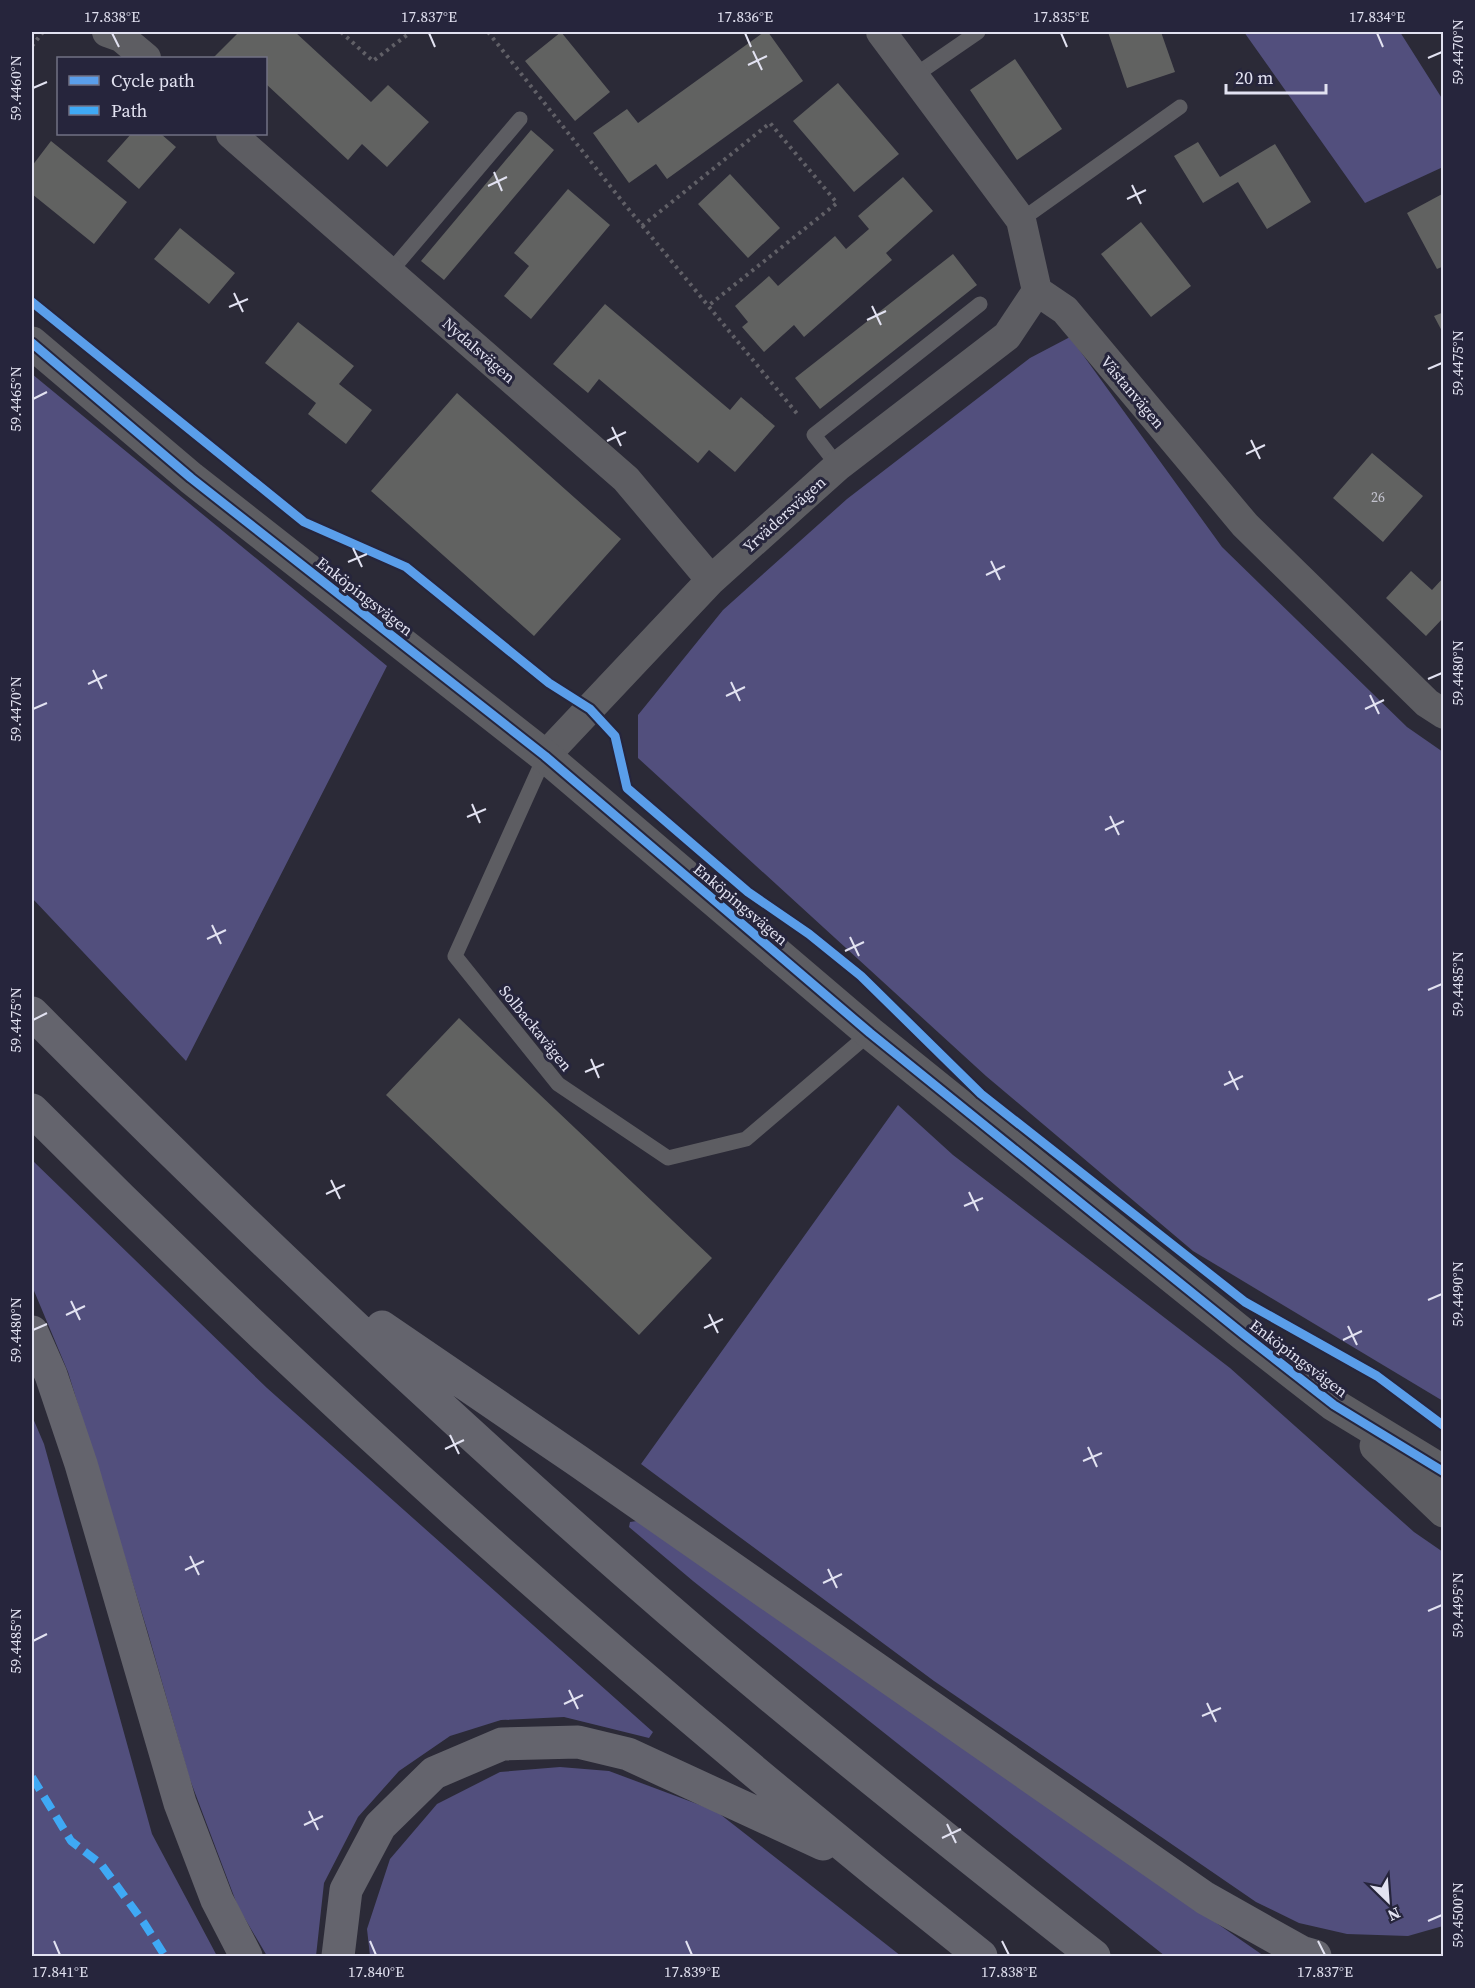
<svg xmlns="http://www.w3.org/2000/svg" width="1475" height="1988" font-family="'Source Serif 4',serif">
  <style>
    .forest { fill: #524f7d }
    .building { fill: #616261 }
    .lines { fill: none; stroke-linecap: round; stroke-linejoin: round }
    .path { stroke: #616067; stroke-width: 4; stroke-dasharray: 3 4.5; stroke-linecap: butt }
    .service { stroke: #5d5d62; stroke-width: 15 }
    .minor { stroke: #5d5d62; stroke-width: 30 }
    .tertiary { stroke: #5d5d62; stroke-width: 33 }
    .motorway { stroke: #64646d; stroke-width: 33 }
    .quiet { stroke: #3fa9f5; stroke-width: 8; stroke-dasharray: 15 8; stroke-linecap: butt }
    .cycleway-casing { stroke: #26253c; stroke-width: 13 }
    .cycleway { stroke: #5a9eea; stroke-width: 9 }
    .ticks { fill: none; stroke: #e2e2f1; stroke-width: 2 }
    .labels { text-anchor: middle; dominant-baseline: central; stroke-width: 6; stroke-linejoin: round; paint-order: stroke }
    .number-label { font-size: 14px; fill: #c2c2cd }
    .street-label { font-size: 16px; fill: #e2e2f1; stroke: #26253c }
    .neatline { fill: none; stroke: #e2e2f1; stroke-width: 2 }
    .ticks-label { font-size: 15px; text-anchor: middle; fill: #e2e2f1 }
  </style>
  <rect width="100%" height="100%" fill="#2b2a37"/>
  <path class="forest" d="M1244 32H1400L1443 100V167L1365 203Z
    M1070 337 1222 547 1407 727 1443 752V1401L1193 1251 986 1076 638 758V715L723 610 847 499 1030 358Z
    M32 374 387 666 186 1061 32 898Z
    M898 1105 953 1155 1230 1368 1414 1532 1443 1552V1926L1408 1936 1347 1934 1299 1923 1256 1902 934 1681 641 1464Z
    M32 1160 267 1388 653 1732 649 1738 564 1717 501 1720 450 1736 399 1771 358 1817 324 1883 316 1956H267L238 1907 189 1777 148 1633 68 1372 32 1286Z
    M32 1416 44 1444 152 1834 217 1956H32Z
    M637 1521 1264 1956H1165L693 1581 629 1527 630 1522Z
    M560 1767 609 1771 716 1811 901 1956H370L367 1929 390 1859 437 1804 500 1772Z"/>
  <path class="building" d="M239 32H295L371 102 388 85 429 122 387 167 362 144 348 160 266 84V58H213Z
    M561 32 610 92 575 121 525 61Z
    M764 32H768L803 81 667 179 656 164 629 183 593 133 627 109 638 123Z
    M1108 32H1161L1175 72 1127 88Z
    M1015 59 1062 129 1017 160 970 90Z
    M838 83 899 154 854 192 793 121Z
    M531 130 554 150 444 280 421 261Z
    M131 134H161L176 147 139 189 107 161Z
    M51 141 127 202 94 244 32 194V166Z
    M1198 142 1220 177 1275 144 1311 202 1267 229 1238 182 1203 203 1174 156Z
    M730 174 780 228 748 258 698 204Z
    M903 177 933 211 886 253 892 260 804 337 794 325 764 352 742 327 748 322 735 306 769 276 778 286 835 236 846 249 869 229 858 216Z
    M568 189 610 225 531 319 504 296 529 266 514 253Z
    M1444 193V266L1437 269 1407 213Z
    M1141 222 1191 286 1151 317 1101 254Z
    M180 228 235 273 209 304 154 259Z
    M953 254 977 285 820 409 795 378Z
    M605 304 730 410 741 397 775 426 735 472 709 450 698 463 599 379 588 393 553 364Z
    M1444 312V335L1434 316Z
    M298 322 354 366 339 384 372 410 346 444 308 414 316 403 265 363Z
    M457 393 621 539 534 636 371 491Z
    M1372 453 1423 496 1383 542 1333 498Z
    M1411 571 1432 590 1444 577V617L1426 636 1386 598Z
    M459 1018 712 1258 639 1335 386 1095Z"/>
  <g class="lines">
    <path class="path" d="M341 32 373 61 411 32
      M488 32 626 206 799 416
      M32 46 43 32
      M642 226 770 123 837 203 708 306"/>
    <path class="service" d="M914 76 978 32
      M1021 220 1180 107
      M390 272 520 119
      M838 466 814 435 980 304
      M545 756 455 956 558 1084 668 1158 746 1139 870 1033"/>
    <path class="minor" d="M107 32 121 37 146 58
      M881 32 1021 220 1037 291 1065 310 1245 525 1427 703 1444 714
      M231 134 626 479 711 580
      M545 756 711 580 838 466 1007 336 1037 291"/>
    <path class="tertiary" d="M32 343 191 478 545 756 870 1033 1243 1334 1334 1405 1444 1472
      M1376 1446 1444 1511"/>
    <path class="motorway" d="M32 1013C248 1230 472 1442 706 1642 833 1750 963 1853 1094 1956
      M32 1110C331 1410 649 1693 981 1956
      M382 1327 578 1461 1205 1898 1301 1952 1315 1956
      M32 1332 51 1375 81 1464 180 1803 217 1900 246 1956
      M338 1956 346 1890 380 1826 434 1773 502 1744 578 1742 628 1754 823 1844"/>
    <path class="quiet" d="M32 1777 71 1841 101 1864 144 1923 165 1956"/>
    <g class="cycleway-casing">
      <path id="cycleway" d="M32 302 304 522 406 567 549 683 590 709 615 736 627 788 748 892 809 934 861 976 981 1094 1245 1302 1377 1376 1444 1426
        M32 343 191 478 545 756 870 1033 1243 1334 1334 1405 1444 1472"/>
    </g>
    <use href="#cycleway" class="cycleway"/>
  </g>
  <path class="ticks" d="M112 33 119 47M429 33 435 47M745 33 751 47M1061 33 1067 47M1377 33 1383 47M753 51 762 70M1428 58 1442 52M748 65 767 56M33 88 47 82M494 172 502 191M1132 185 1141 204M488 186 507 177M1127 199 1146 190M234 293 243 312M872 306 881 325M229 307 248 299M867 320 886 311M1428 369 1442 363M33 399 47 392M612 427 621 446M1251 440 1260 459M607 441 626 432M1246 454 1265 445M353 548 362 567M991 561 1000 580M348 562 367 554M986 575 1005 566M93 670 102 689M1428 679 1442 673M731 682 740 701M88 684 107 675M1370 695 1379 714M726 696 745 687M33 709 47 703M1365 709 1384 700M472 804 480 823M1110 816 1119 835M467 817 486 809M1105 830 1124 821M212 925 221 944M850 937 859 956M207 939 226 930M845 951 864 942M1428 990 1442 984M33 1020 47 1013M591 1059 599 1078M1229 1071 1238 1090M585 1072 604 1064M1224 1085 1243 1076M331 1180 340 1199M969 1192 978 1211M326 1194 345 1185M964 1206 983 1198M1428 1300 1442 1294M71 1301 80 1320M709 1314 718 1333M66 1315 85 1306M1348 1326 1357 1345M704 1328 723 1319M33 1330 47 1324M1343 1340 1362 1331M450 1435 459 1454M1088 1447 1097 1467M445 1449 464 1440M1083 1461 1102 1453M190 1556 199 1575M828 1569 837 1588M185 1570 204 1561M823 1583 842 1574M1428 1611 1442 1605M33 1641 47 1634M569 1690 578 1709M1207 1703 1216 1722M564 1704 583 1695M1202 1716 1221 1708M309 1811 318 1830M947 1824 956 1843M304 1825 323 1816M942 1838 961 1829M1428 1921 1442 1915M54 1941 60 1955M370 1941 376 1955M686 1941 692 1955M1002 1941 1009 1955M1318 1941 1325 1955"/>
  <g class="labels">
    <g class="number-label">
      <text x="1378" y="497">26</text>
    </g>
    <g class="street-label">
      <text transform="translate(479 350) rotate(41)">Nydalsvägen</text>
      <text transform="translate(1133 392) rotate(50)">Västanvägen</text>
      <text transform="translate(784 514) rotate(-42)">Yrvädersvägen</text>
      <text transform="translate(365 596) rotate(38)">Enköpingsvägen</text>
      <text transform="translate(741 904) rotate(40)">Enköpingsvägen</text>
      <text transform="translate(536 1028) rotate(51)">Solbackavägen</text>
      <text transform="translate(1299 1358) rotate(37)">Enköpingsvägen</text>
    </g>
  </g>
  <rect width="1475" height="1988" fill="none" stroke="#26253c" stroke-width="66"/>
  <rect x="57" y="57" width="210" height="78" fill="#26253c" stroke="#717184" stroke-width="1.5"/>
  <rect x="69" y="76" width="30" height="9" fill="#5a9eea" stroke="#717184" stroke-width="1.5"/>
  <text x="111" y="87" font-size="18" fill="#e2e2f1">Cycle path</text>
  <rect x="69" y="106" width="30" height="9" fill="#3fa9f5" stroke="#717184" stroke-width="1.5"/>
  <text x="111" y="117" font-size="18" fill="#e2e2f1">Path</text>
  <g transform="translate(1388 1901) rotate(155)" stroke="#26253c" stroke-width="4.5" paint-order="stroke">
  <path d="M0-4.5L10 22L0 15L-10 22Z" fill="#e2e2f1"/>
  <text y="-9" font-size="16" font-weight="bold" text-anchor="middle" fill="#e2e2f1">N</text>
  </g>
  <path d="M1226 84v9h100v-9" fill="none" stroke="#e2e2f1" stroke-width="3"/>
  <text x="1235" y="84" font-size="18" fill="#e2e2f1" stroke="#26253c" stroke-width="4.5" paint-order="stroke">20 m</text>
  <rect x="33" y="33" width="1409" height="1922" class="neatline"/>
  <g class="ticks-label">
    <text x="112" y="22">17.838°E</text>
    <text x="429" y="22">17.837°E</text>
    <text x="745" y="22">17.836°E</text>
    <text x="1061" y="22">17.835°E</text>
    <text x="1377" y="22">17.834°E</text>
    <text transform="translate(1458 52) rotate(-90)" y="5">59.4470°N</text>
    <text transform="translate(16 88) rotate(-90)" y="5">59.4460°N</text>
    <text transform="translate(1458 363) rotate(-90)" y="5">59.4475°N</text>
    <text transform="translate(16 399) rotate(-90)" y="5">59.4465°N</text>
    <text transform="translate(1458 673) rotate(-90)" y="5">59.4480°N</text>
    <text transform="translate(16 709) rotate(-90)" y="5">59.4470°N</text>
    <text transform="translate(1458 984) rotate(-90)" y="5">59.4485°N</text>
    <text transform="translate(16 1020) rotate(-90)" y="5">59.4475°N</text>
    <text transform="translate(1458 1294) rotate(-90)" y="5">59.4490°N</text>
    <text transform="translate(16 1330) rotate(-90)" y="5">59.4480°N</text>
    <text transform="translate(1458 1605) rotate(-90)" y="5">59.4495°N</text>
    <text transform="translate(16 1641) rotate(-90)" y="5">59.4485°N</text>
    <text transform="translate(1458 1915) rotate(-90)" y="5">59.4500°N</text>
    <text x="60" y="1977">17.841°E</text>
    <text x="376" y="1977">17.840°E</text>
    <text x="692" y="1977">17.839°E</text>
    <text x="1009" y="1977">17.838°E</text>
    <text x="1325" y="1977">17.837°E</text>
  </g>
</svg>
